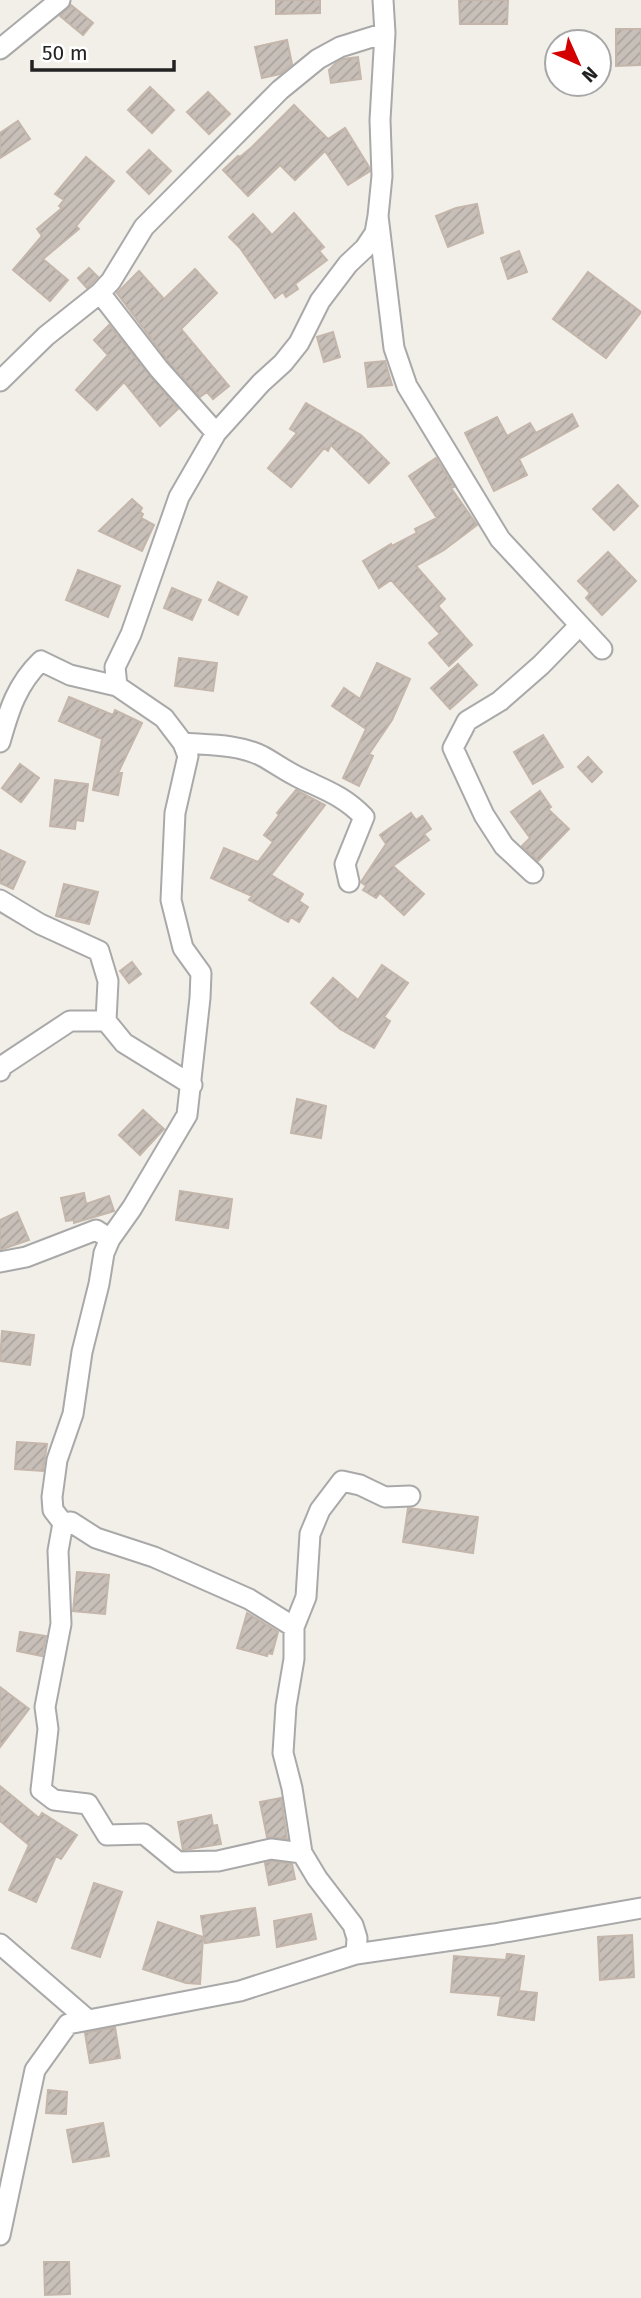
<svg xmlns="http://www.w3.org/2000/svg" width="641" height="2298" font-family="'Fira Sans',sans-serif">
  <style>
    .building { fill: url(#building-hatch); stroke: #c4b6ab; stroke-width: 2 }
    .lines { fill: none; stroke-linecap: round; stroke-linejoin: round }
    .street-casing { stroke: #a9a9a9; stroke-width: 23 }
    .street { stroke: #fff; stroke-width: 19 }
  </style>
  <defs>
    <pattern id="building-hatch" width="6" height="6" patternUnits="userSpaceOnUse" patternTransform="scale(1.75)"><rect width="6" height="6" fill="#c7bfb8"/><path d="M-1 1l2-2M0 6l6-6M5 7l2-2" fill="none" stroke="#aba49e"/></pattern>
  </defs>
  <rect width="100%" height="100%" fill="#f2efe9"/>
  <path class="building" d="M276 0H320V13L276 14Z
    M459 0H508L507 24H460Z
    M71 5 93 23 83 35 60 16Z
    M616 29H641V65L616 66Z
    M287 40 292 64 280 74 262 78 255 47Z
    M358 57 361 79 331 83 329 70 336 63 343 59Z
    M150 87 174 110 152 133 128 110Z
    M208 92 230 114 209 134 187 112Z
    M294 105 328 139 345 128 369 167 370 171 348 185 325 151 295 180 280 165 248 196 223 170 238 156 240 157 252 147Z
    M18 121 30 139 0 158V133Z
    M149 150 171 171 149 194 127 172Z
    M86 157 114 181 76 226 79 229 43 259 68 280 50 301 13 270 42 236 37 229 62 208 59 206 64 200 55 194Z
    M477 204 483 233 448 247 436 216 456 208Z
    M294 213 324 247 319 251 327 260 295 284 298 289 286 297 283 292 275 298 240 248 229 237 253 214 272 235Z
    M519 251 527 272 508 279 501 258Z
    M89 268 98 277 87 288 78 278Z
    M195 269 217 293 181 329 229 386 213 399 207 392 200 397 168 361 117 293 139 271 164 299Z
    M588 272 641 312 606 358 553 319Z
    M109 325 178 409 160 426 124 382 97 410 76 390 108 355 94 340Z
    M333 332 340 357 324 362 317 337Z
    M385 361 392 385 368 387 365 363Z
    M306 403 361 435 389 463 369 483 331 445 328 451 324 448 291 487 268 468 297 433 290 429Z
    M572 414 578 426 519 459 527 475 494 491 465 433 497 417 507 436 530 423 536 433Z
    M436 458 454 487 451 488 477 525 444 550 416 566 445 599 438 606 472 645 449 666 429 643 440 634 391 580 379 588 363 561 391 544 392 546 417 533 415 529 437 518 409 476Z
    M618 485 638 506 614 530 593 509Z
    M132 499 142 508 140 512 143 514 141 518 154 525 142 551 99 531Z
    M608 552 636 581 602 615 586 598 590 593 578 581Z
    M78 570 120 586 108 617 66 600Z
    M218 582 247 597 238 615 209 600Z
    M172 588 201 600 192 620 164 608Z
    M179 658 217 663 213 691 175 686Z
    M377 663 410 679 392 720 369 754 373 756 359 786 343 778 366 729 332 706 344 688 360 699Z
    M458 664 477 685 450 709 431 688Z
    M69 697 113 715 115 710 142 723 118 773H122L118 795 93 790 102 739 59 721Z
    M543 735 563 767 533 784 514 752Z
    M588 757 602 772 592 782 578 767Z
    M20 764 39 778 21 802 2 788Z
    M55 780 88 784 83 821 76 820 75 829 50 826Z
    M296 790 325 805 271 875 303 894 299 901 308 907 299 922 291 917 288 922 249 900 252 896 211 878 224 848 258 862 273 842 264 835 279 815 277 813Z
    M540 791 551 807 548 809 569 829 538 861 522 846 530 838 511 812Z
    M411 813 416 820 422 816 431 829 424 834 429 840 393 866 424 894 404 915 380 893 376 898 363 890 366 886 361 882 386 844 380 835Z
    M0 850 25 862 13 889 0 883Z
    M64 884 98 892 89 924 56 916Z
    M132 962 141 974 129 983 120 971Z
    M382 965 408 983 384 1017 390 1021 374 1048 340 1029 311 1003 333 978 358 1000Z
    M297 1099 326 1106 321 1138 291 1133Z
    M143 1110 164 1129 140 1155 119 1135Z
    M180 1191 232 1199 228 1228 176 1220Z
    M84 1193 86 1204 109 1196 114 1211 74 1223V1220L66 1221 61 1198Z
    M17 1212 29 1240 0 1250V1220Z
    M2 1331 34 1335 30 1365 0 1361Z
    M17 1442 47 1444 43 1471 15 1469Z
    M408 1508 478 1517 473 1553 403 1542Z
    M77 1572 109 1575 105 1614 73 1611Z
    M247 1613 278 1632 272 1654 268 1653 267 1656 237 1648Z
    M20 1632 46 1636 42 1656 17 1651Z
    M0 1687 29 1709 0 1747Z
    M0 1786 39 1818 42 1813 77 1835 61 1859 56 1856 36 1902 9 1890 29 1845 0 1821Z
    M281 1798 287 1839 267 1837 260 1802Z
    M211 1815 213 1826 217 1825 221 1844 183 1850 178 1822Z
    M272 1861 292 1864 295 1879 269 1885 265 1863Z
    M94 1883 122 1892 100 1957 72 1948Z
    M255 1908 259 1935 205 1943 201 1916Z
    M311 1914 316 1939 277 1947 274 1921Z
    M158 1922 203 1937 200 1984 186 1983 143 1969Z
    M632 1935 634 1977 600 1980 598 1937Z
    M507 1954 524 1956 519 1991 537 1993 534 2020 498 2015 501 1996 451 1992 454 1956 506 1960Z
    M115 2027 120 2058 90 2063 85 2033Z
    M48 2090 67 2092 66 2114 46 2113Z
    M103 2123 109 2156 73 2162 67 2130Z
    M44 2262H69L70 2294 45 2295Z"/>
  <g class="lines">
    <g class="street-casing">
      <path id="street" d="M383 0 385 33 380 120 382 176 378 216 394 348 407 386 500 539 602 649
        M0 49 60 0
        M100 293 159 369 216 433
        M0 381 46 336 100 293 111 281 144 227 280 90 318 59 340 47 385 33
        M0 742C9 710 17 684 41 661L70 675 117 686
        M183 743C209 745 238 744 262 756 275 763 287 772 300 778 325 790 344 796 364 817L345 864 349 882
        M533 873 504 846 484 815 453 748 467 721 500 701 541 665 579 626
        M0 900 40 924 99 951 108 981 106 1021 124 1043 192 1085
        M0 1071 2 1066 70 1021H106
        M0 1262 26 1257 96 1230 110 1239
        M63 1523 53 1510 52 1497 57 1460 73 1414 82 1352 99 1284 104 1253 110 1239 132 1208 187 1115 200 998 201 973 183 948 171 900 175 813 188 756 183 743 164 718 117 686 115 667 131 634 179 497 216 433 261 383 283 363 299 343 320 301 348 264 365 248 375 233 378 216
        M294 1627V1659L286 1706 283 1753 292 1788 302 1853
        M0 1944 88 2020
        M356 1954 357 1938 353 1925 317 1878 302 1853 271 1849 218 1861 178 1862 144 1834 107 1835 88 1804 54 1800 41 1790 48 1729 45 1707 61 1624 58 1551 63 1523 71 1522 96 1538 154 1557 249 1599 294 1627 306 1597 310 1534 320 1510 342 1481 360 1485 385 1497 410 1496
        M0 2235 35 2070 68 2024 240 1991 356 1954 494 1934 641 1908"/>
    </g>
    <use href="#street" class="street"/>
  </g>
  <g transform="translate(578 63) rotate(135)"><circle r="33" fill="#ffffff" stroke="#a7a7a7" stroke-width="2"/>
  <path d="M0-5L12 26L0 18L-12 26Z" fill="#d40000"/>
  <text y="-10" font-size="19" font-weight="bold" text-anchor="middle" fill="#222222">N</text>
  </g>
  <path d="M32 60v10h142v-10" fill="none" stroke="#222222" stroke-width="3.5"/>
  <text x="42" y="60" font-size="21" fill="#222222" stroke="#ffffff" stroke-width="5" paint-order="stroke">50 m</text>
</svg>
